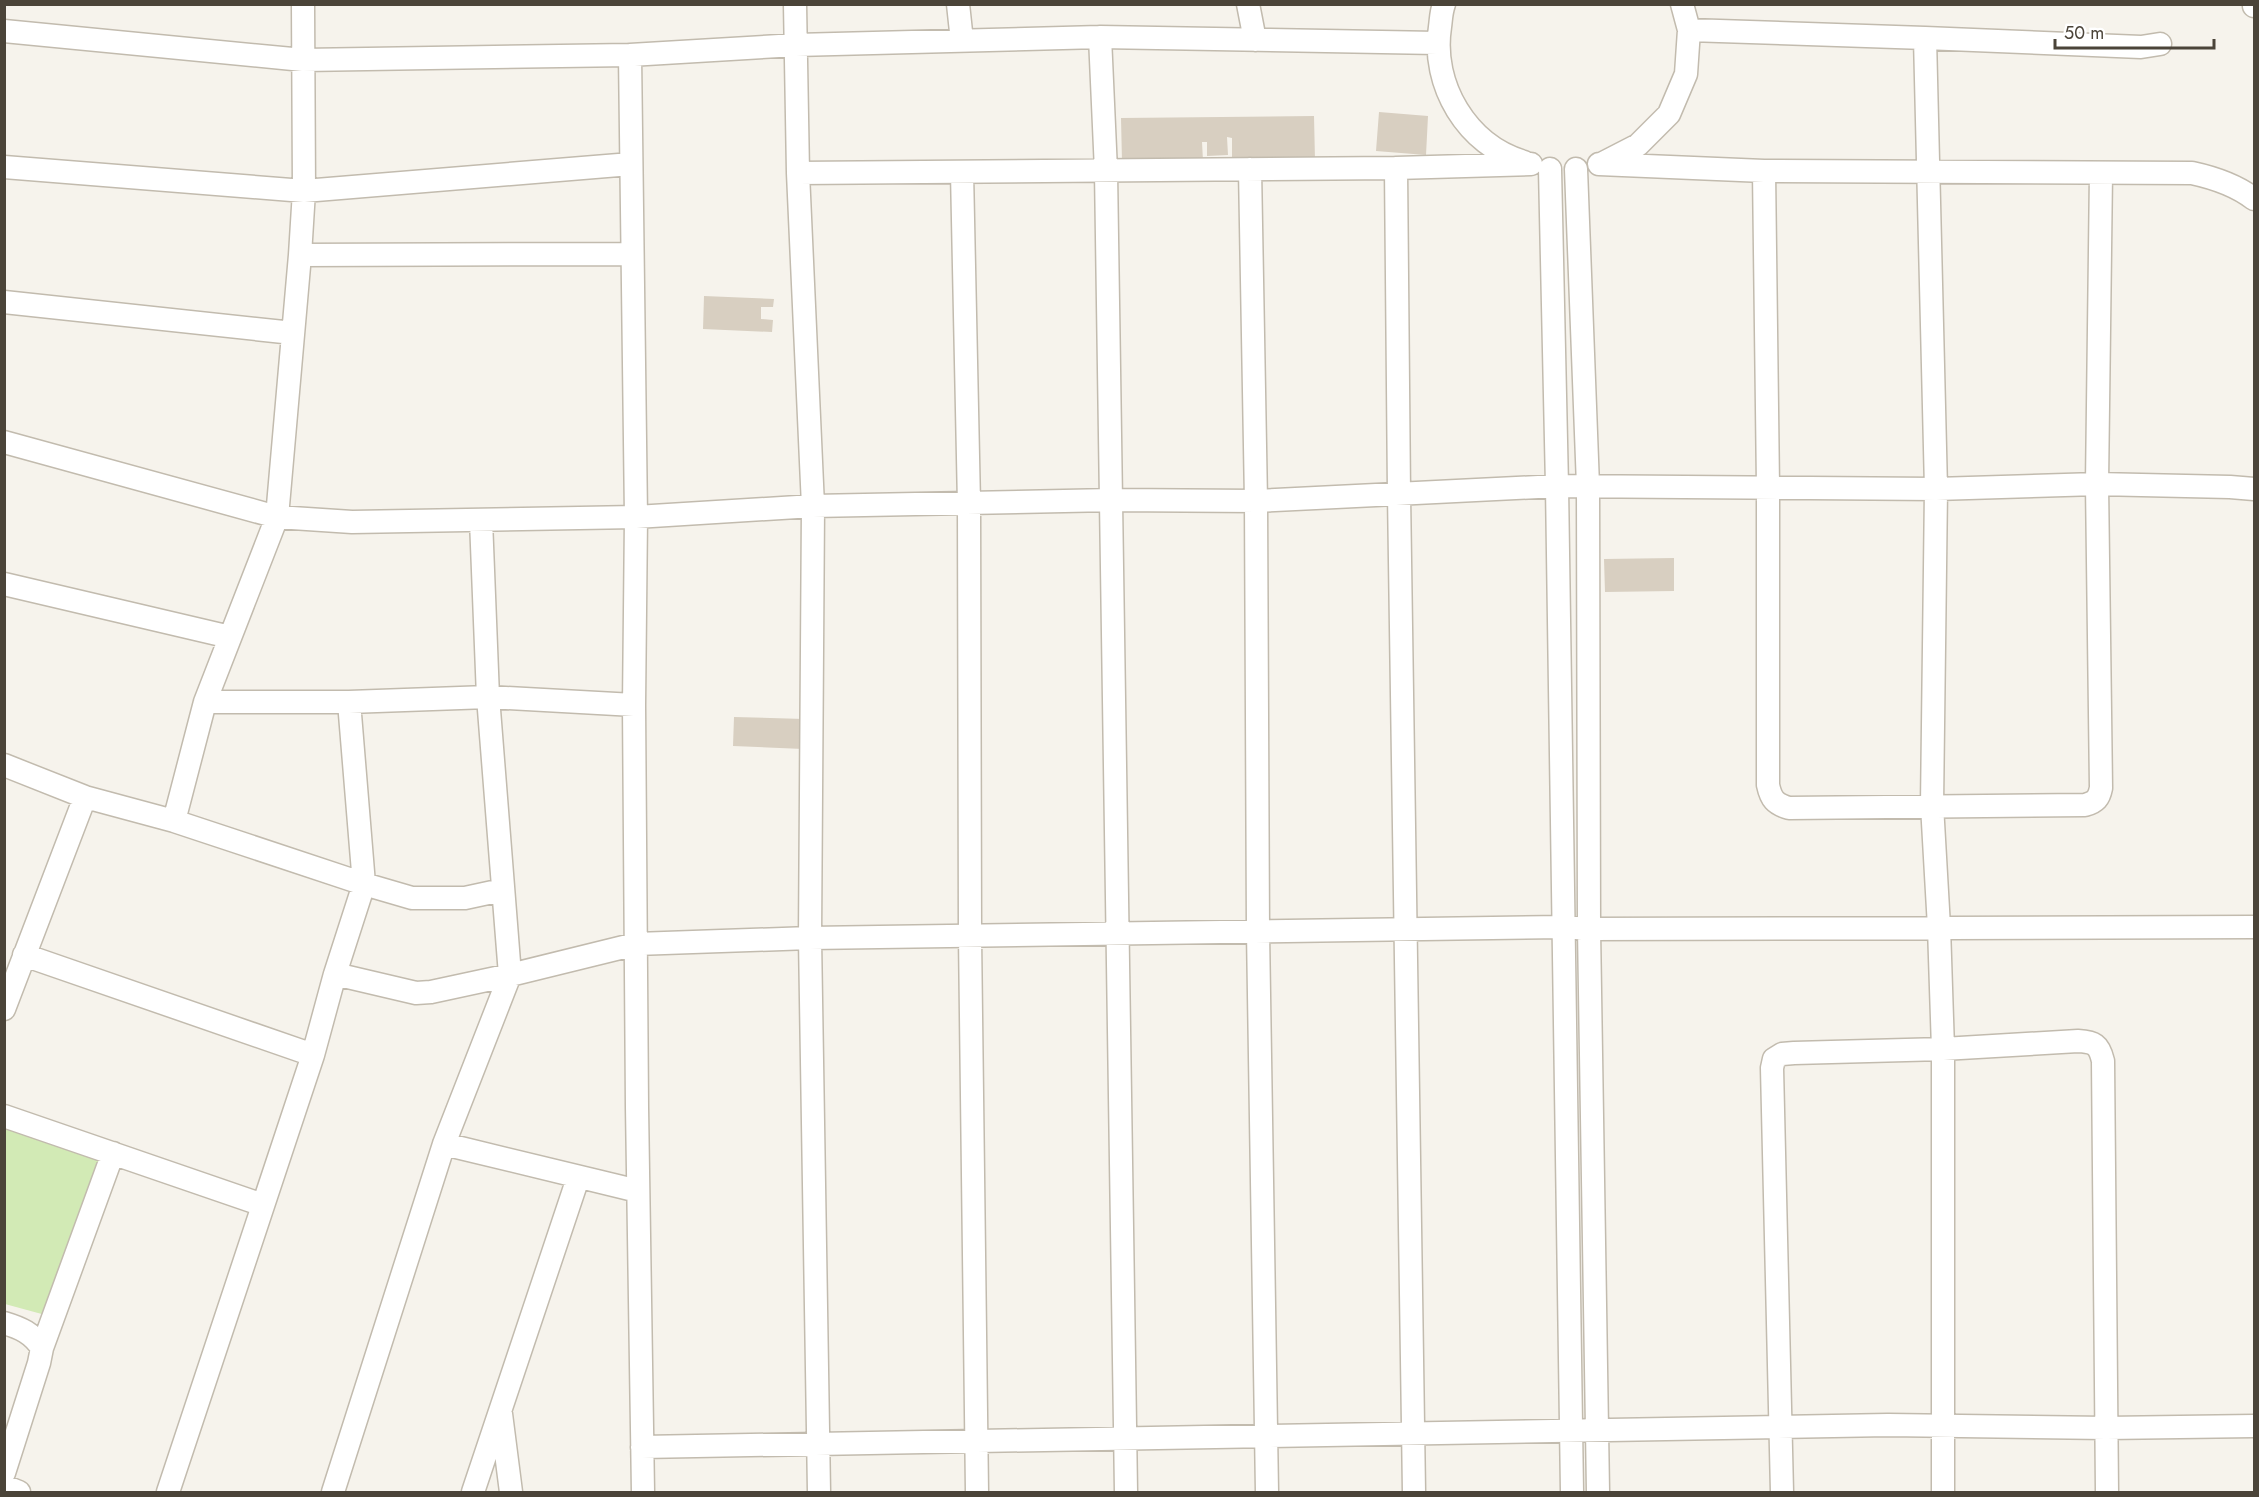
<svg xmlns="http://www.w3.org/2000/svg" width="2259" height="1497" font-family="Jost,sans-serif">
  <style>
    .green { fill: #d2eab5 }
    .building { fill: #d8cfc1 }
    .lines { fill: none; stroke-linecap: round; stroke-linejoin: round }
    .minor-casing { stroke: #c2bbae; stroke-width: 25 }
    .minor { stroke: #fff; stroke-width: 22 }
  </style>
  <rect width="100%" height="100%" fill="#f6f3ec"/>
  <path class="green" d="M4 1116 113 1153 60 1319 5 1304Z"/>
  <path class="building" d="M1379 112 1428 116 1426 155 1376 151Z
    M1314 116 1315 160 1232 161V138L1227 137 1228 155 1207 156V142H1202L1203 161 1122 162 1121 118Z
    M704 296 774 299 773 307H761V319L773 320 772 332 703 329Z
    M1674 558V591L1605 592 1604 559Z
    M734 717 804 719 803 749 733 746Z"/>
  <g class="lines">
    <g class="minor-casing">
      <path id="minor" d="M795 4 798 173 813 506 810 938 819 1492
        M958 4 962 41
        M1248 4 1255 40
        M1444 4C1441 12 1441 20 1440 27 1431 85 1467 145 1524 162
        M2254 4V6
        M1689 30 1925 38 1936 489 1932 805 1939 927 1943 1049V1492
        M4 31 303 60 630 55
        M1100 37 1106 171 1126 1492
        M1925 38 2141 47 2160 44
        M1603 163 1638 145 1669 114 1686 74 1689 30 1682 4
        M1599 164 1764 171 2192 173C2215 178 2236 185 2254 199
        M4 167 304 191 631 164
        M1250 169 1256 501 1258 932 1267 1492
        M1550 169 1557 486 1572 1492
        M1576 169 1588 486 1589 929 1598 1492
        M1764 171 1768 487V785C1771 799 1775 804 1789 808L2085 805C2096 802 2099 798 2101 788L2097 484 2101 173
        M962 172 969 504 970 936 977 1492
        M798 173 1396 168
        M300 255 631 254
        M4 302 293 333
        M4 442 277 517 352 522 636 517 813 506 1112 500 1256 501 1557 486 1936 489 2097 484 2230 487 2254 489
        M4 584 230 637
        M205 702H349L488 697 634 705
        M4 765 85 797 174 821 364 884 412 898H465L502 890
        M174 821 205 702 277 517 300 255 304 191 303 4
        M24 955 313 1055
        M335 974 416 993 431 992 510 975 636 944 810 938 1563 927 1589 929 2254 927
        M4 1009 85 797
        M4 1116 263 1205
        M444 1144 638 1191
        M4 1323C21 1328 32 1333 42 1348
        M501 1414 511 1492
        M642 1447 1888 1425 2106 1428 2254 1426
        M4 1473 39 1363 42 1348 113 1153
        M4 1486 19 1492
        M168 1492 313 1055 335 974 364 884 349 702
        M333 1492 444 1144 510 975 488 697 481 520
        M473 1492 578 1178
        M643 1492 637 1107 634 705 636 517 630 55 796 45 1100 37 1437 43
        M1414 1492 1399 494 1396 168 1531 164
        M1782 1492 1772 1068 1774 1059 1782 1054 1794 1053 1943 1049 2078 1041C2094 1042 2099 1044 2103 1061L2107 1492"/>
    </g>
    <use href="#minor" class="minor"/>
  </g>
  <rect width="2259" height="1497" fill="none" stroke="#4b4439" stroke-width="12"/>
  <path d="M2055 39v9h159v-9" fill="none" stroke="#4b4439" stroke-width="3"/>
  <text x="2064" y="39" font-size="18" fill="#4b4439" stroke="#ffffff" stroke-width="4.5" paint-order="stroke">50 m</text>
</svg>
